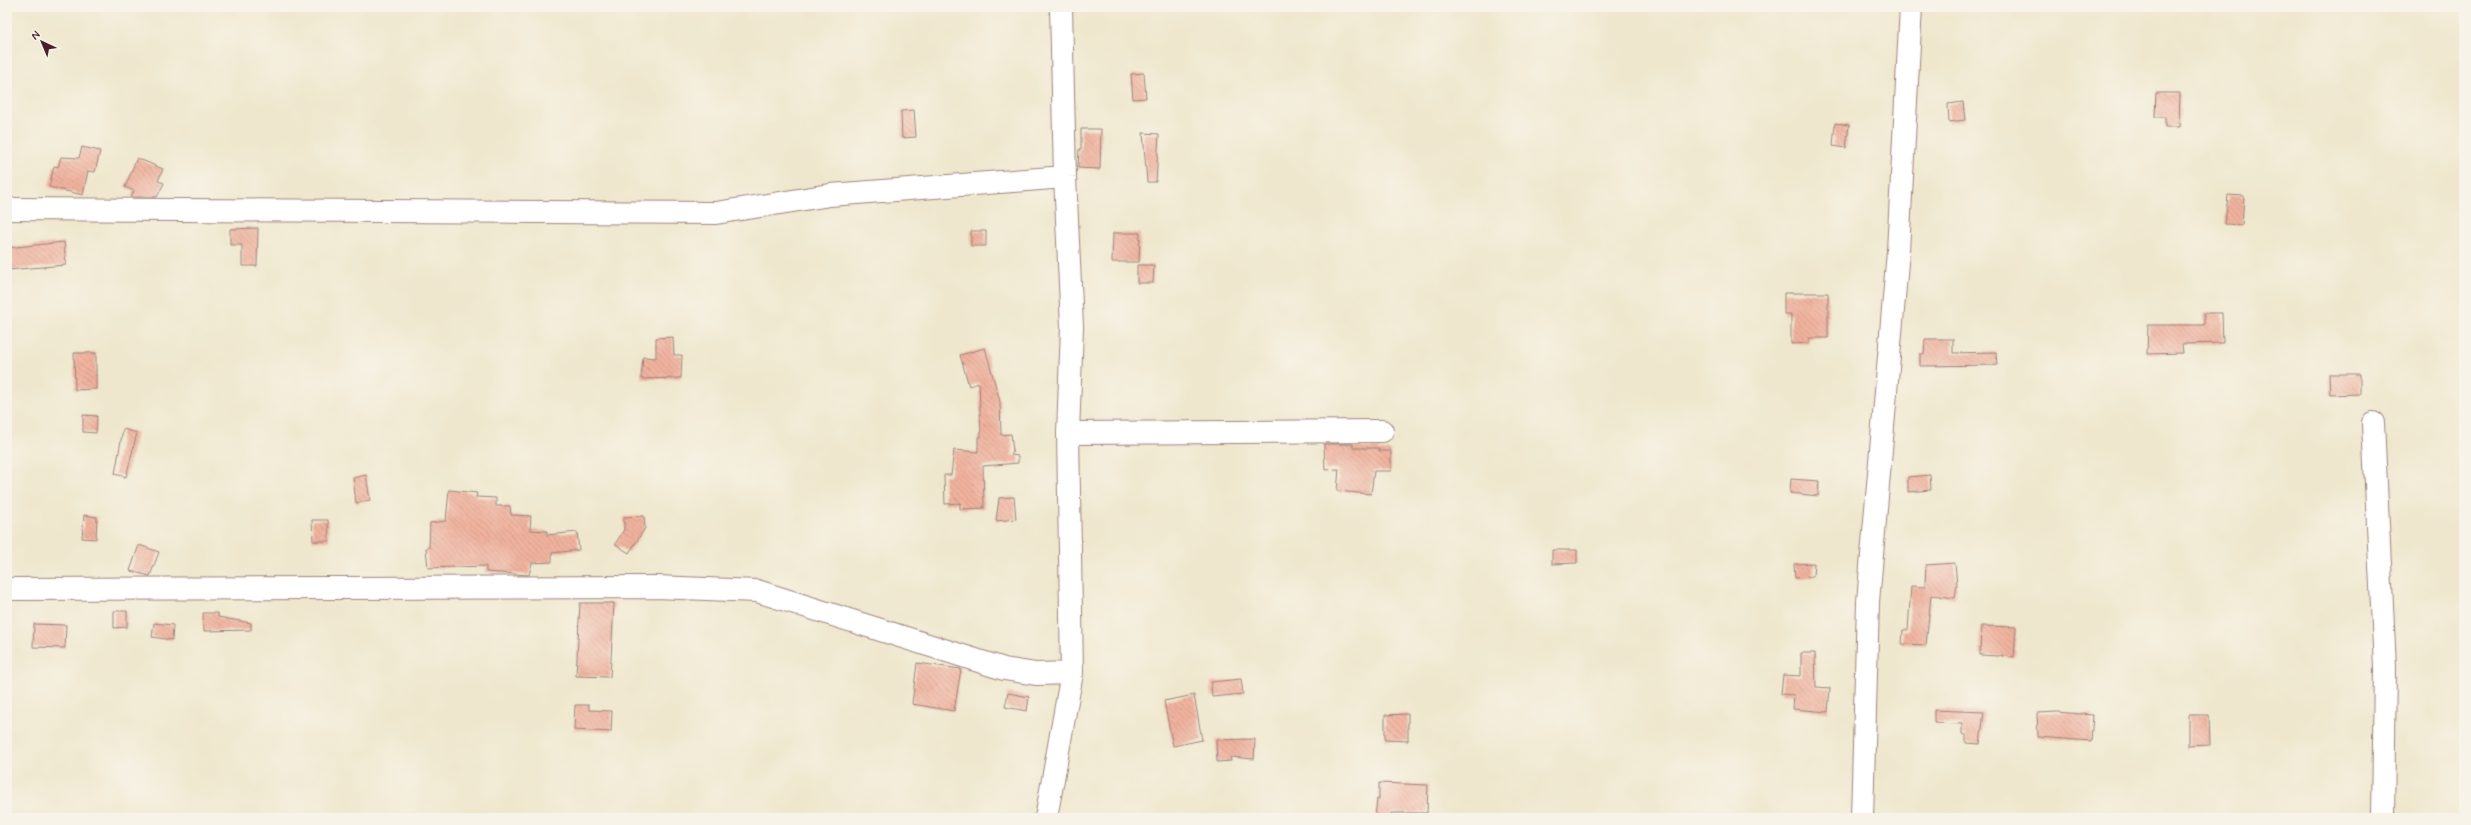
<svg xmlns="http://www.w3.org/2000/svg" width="2471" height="825" font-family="Mynerve,sans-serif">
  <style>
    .building { fill: url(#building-back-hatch) }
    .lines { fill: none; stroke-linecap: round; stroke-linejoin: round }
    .minor-casing { stroke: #9c837c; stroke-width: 24 }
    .minor { stroke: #fff; stroke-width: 22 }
  </style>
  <defs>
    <pattern id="building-back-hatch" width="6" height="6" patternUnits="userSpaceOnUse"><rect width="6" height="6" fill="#f1b39f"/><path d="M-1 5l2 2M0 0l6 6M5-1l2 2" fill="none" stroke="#c59182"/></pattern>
  </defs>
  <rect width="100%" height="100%" fill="#f7f3e8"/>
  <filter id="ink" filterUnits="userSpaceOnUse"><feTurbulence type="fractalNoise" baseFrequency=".025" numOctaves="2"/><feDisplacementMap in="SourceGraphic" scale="8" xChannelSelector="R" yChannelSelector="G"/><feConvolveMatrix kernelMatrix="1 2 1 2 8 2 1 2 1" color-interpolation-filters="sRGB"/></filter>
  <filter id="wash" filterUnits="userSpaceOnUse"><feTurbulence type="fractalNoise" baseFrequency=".012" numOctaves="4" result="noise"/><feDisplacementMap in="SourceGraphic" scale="16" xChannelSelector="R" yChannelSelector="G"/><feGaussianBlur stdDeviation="0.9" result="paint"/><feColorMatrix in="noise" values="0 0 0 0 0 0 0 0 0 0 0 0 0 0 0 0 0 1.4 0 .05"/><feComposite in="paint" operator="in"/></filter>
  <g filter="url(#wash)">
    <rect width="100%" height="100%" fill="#efe7cd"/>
    <g id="blocks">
      <path class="building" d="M1144 73 1146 98 1133 99 1131 74Z
        M2156 93H2180L2179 127H2165V117H2155Z
        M1963 102 1965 120 1949 122 1948 104Z
        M914 110 916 137 902 138 901 111Z
        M1835 123 1849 125 1846 148 1833 146Z
        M1081 129H1101L1100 169 1078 168 1079 149H1081Z
        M1143 133 1159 134 1156 182H1147Z
        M82 147 100 151 95 172 88 171 83 195 49 187 54 166 58 167 61 157 79 158Z
        M137 158 163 169 158 181 164 183 157 197H131L134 191 125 187Z
        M2228 195 2244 196 2242 225 2225 224Z
        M258 228 257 266H242V245H230V229Z
        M971 231H986V246H971Z
        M1113 233H1140L1139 262H1112Z
        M64 242 66 265 7 270V248Z
        M1137 265H1154L1153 283H1137Z
        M1784 293H1828V338H1809V343L1791 344V314H1784Z
        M2204 313H2222L2223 343 2182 344 2183 353 2147 354 2148 325H2204Z
        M673 337 674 355H682L681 378 641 379 643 357 656 358V338Z
        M1925 339H1953V353L1996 352 1997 365 1920 366V354H1924Z
        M985 348 1000 402 1001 435 1011 434 1013 452 1011 455 1018 456V463L983 466 984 508 960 509V503L945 504 944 475H951L954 450 978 452V437H981L979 383 969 386 960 355Z
        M74 353H96V389L75 390Z
        M2329 374H2360V394L2330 395Z
        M83 415 97 416 96 433 83 432Z
        M123 429 137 433 126 477 115 474Z
        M1324 444H1353V448H1379V451H1391V471H1374L1371 494 1337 491 1339 469 1325 470Z
        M366 475 370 500 356 503 353 478Z
        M1930 475 1931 490 1908 492V477Z
        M1791 479 1819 481 1818 496 1790 493Z
        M449 490 477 493 476 497 496 498V506H510L511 515 531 516 530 530 547 531V535L577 532 579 550 552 553V562L532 563 529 575 486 572V566L428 568 426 548H429L430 523 446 521Z
        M1014 497 1016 519 996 521 999 498Z
        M84 515 97 517 96 539 82 538Z
        M644 516 645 528 629 553 615 544 624 530V517Z
        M312 520H328L329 541H313Z
        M139 545 159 552 150 576 130 571Z
        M1552 550H1577V563L1552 564Z
        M1814 563 1813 577 1795 578 1794 564Z
        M1955 563 1957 585 1955 598 1931 595 1926 645 1902 644 1903 630H1908L1911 586 1925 587 1926 565Z
        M580 603H614L610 677 576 676Z
        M114 611H127V627L114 628Z
        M203 613H218V617L251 623V630L204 631Z
        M154 623 173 625 172 640 152 637Z
        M34 624 66 625 65 648 33 647Z
        M1981 626 2016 627 2014 657 1980 655Z
        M1801 653H1815L1816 687 1830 688 1828 712 1793 709 1794 695 1781 694 1783 675 1801 676Z
        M917 663 961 669 954 711 912 704Z
        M1241 679 1243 694 1212 697 1211 682Z
        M1008 693 1029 697 1027 711 1005 707Z
        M1194 695 1202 740 1173 746 1164 701Z
        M575 705H589V710L612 711 611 732 574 730Z
        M1934 710 1984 712 1980 744 1966 743V735L1962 734V724L1934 723Z
        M2057 712 2093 715 2091 741 2038 737 2037 713Z
        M1408 714V741L1385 740V715Z
        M2189 715H2209L2210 745 2189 746Z
        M1255 739 1254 759 1230 757 1231 761 1217 762 1216 740Z
        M1379 783 1428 785 1427 813H1391V818H1375L1377 799 1379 800Z"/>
    </g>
  </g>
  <g filter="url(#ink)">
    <use href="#blocks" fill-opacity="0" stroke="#9c837c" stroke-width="1"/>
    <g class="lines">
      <g class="minor-casing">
        <path id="minor" d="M7 209 716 213 830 195 1065 177
          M2373 423 2385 667 2383 818
          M1068 433 1382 431
          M7 589 656 587 757 591 1004 669 1036 674 1072 673
          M1046 818 1072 673 1068 433 1072 327 1065 177 1061 7
          M1862 818 1868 602 1898 251 1911 7"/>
      </g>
      <use href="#minor" class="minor"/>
    </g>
  </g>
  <rect width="2471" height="825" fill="none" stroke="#f7f3e8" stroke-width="24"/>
  <g transform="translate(42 42) rotate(316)" stroke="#f7f3e8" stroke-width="3" paint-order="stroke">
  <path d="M0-3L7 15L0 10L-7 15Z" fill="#4a1f2b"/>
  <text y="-6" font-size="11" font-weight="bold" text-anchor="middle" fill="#4a1f2b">N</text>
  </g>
</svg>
